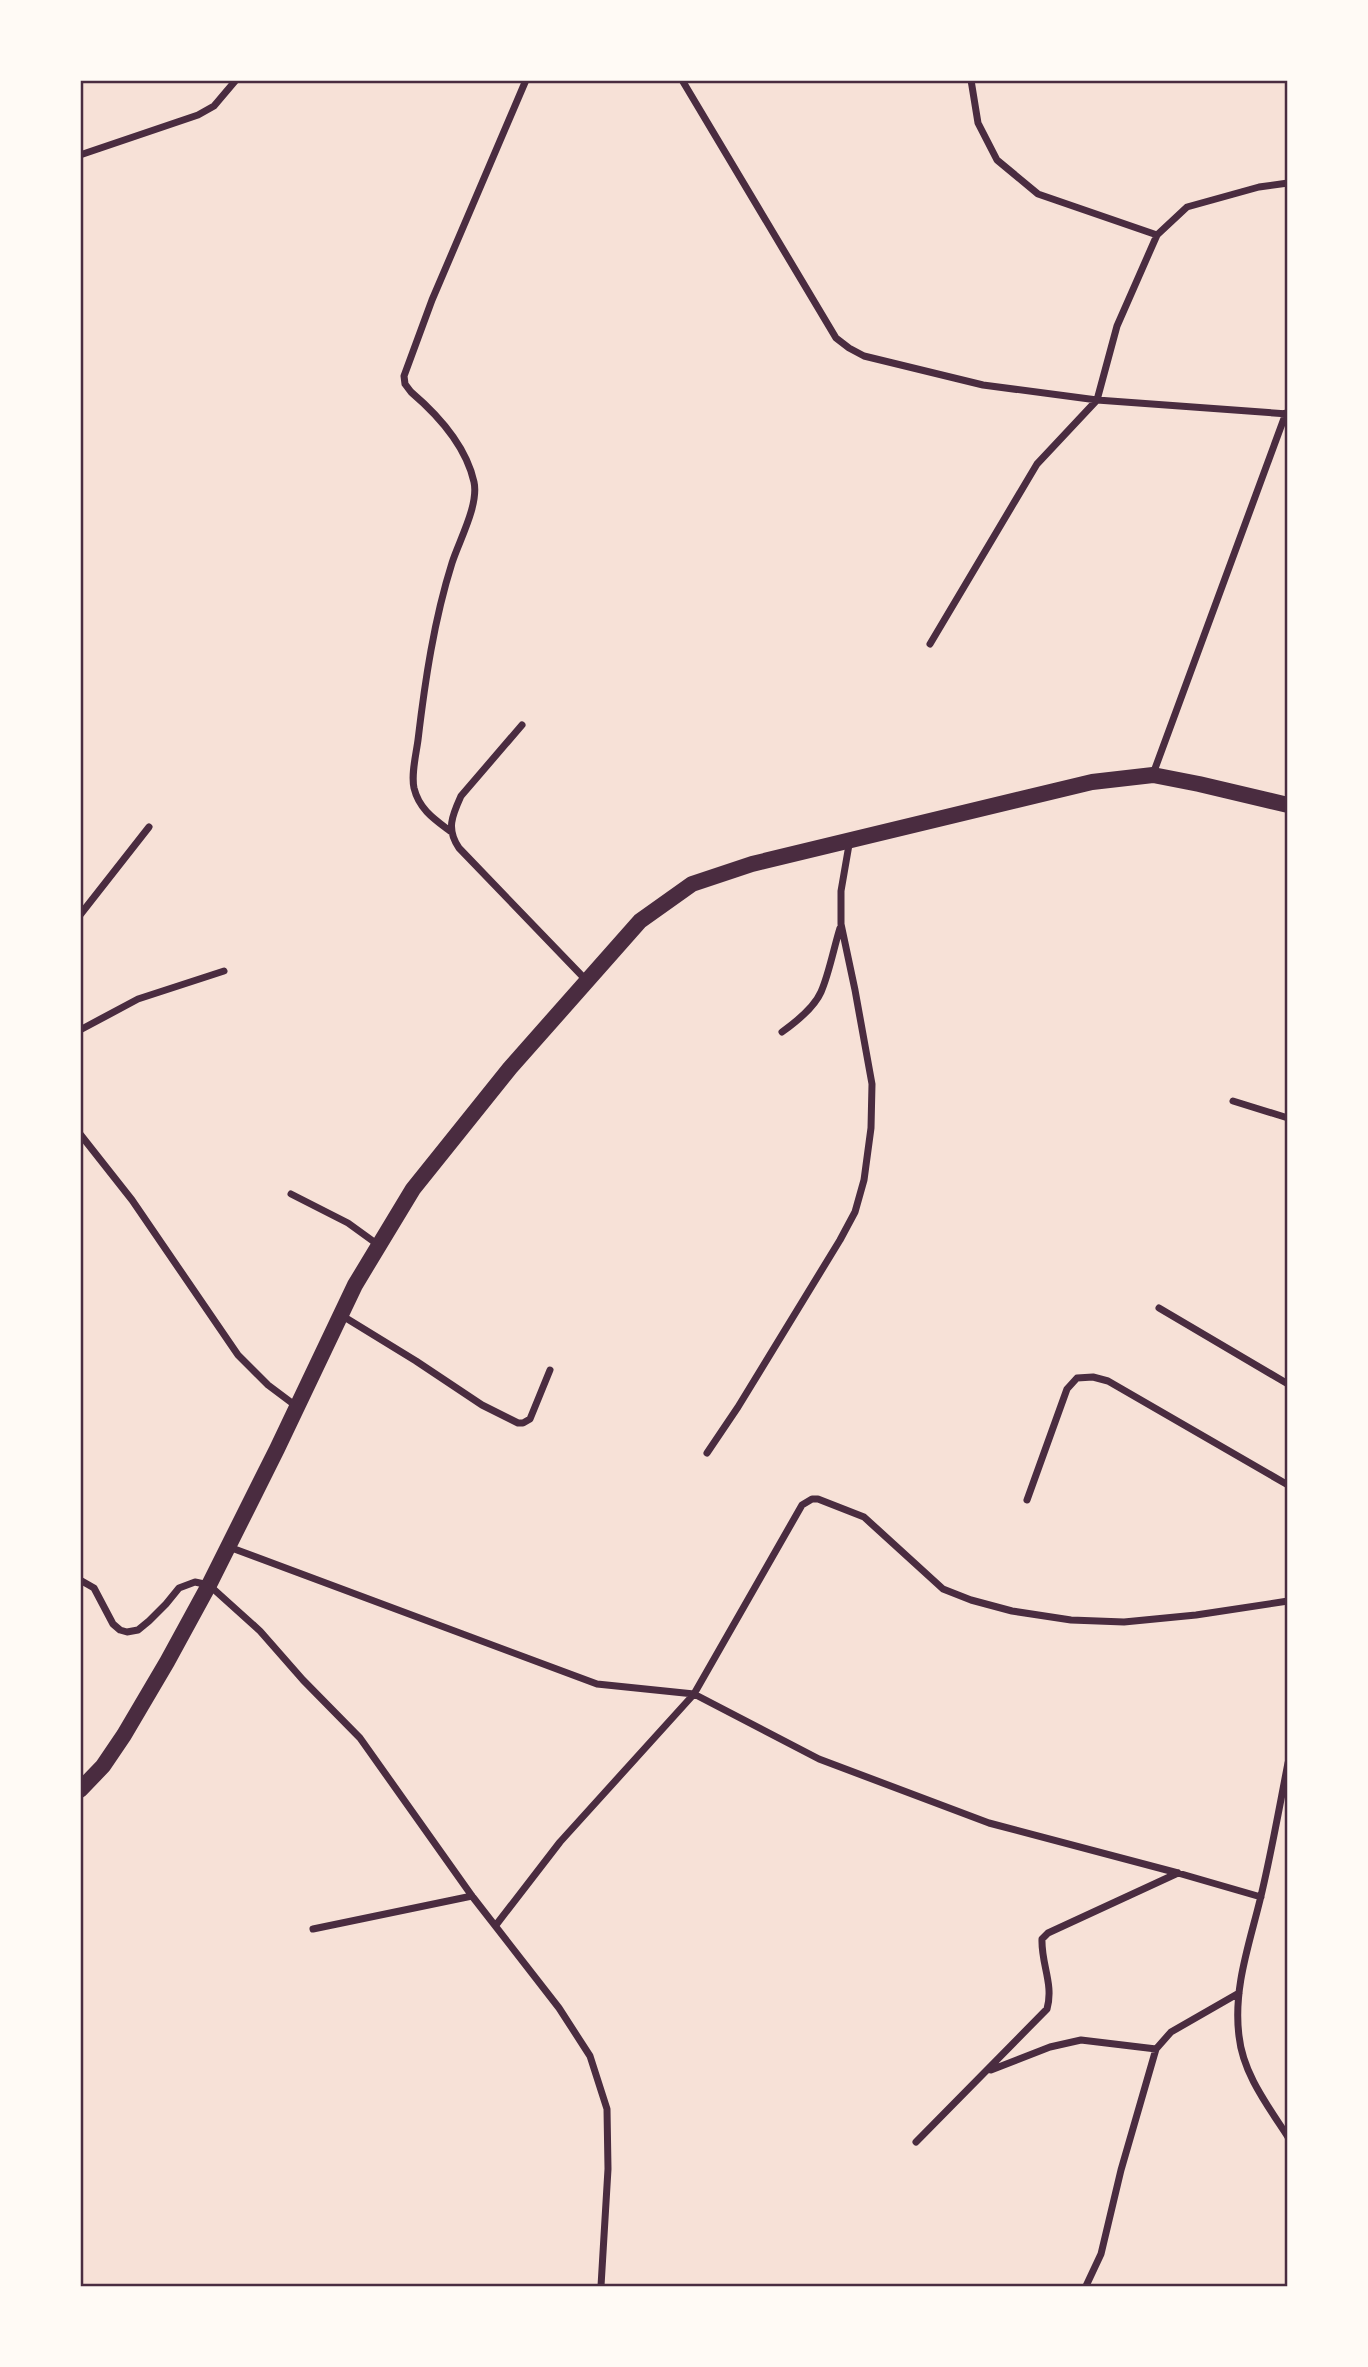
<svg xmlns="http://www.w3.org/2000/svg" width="1368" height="2367" font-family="Quicksand,sans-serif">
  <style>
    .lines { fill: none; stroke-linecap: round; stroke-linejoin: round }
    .minor { stroke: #4a2c40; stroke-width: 7 }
    .primary { stroke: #4a2c40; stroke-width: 16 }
    .neatline { fill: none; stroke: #4a2c40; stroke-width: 2.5 }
  </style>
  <rect width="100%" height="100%" fill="#f7e1d7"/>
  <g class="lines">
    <path class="minor" d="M682 80 836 338 849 348 864 356 983 385 1097 400 1288 414
      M971 80 978 123 997 160 1038 194 1157 235
      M80 155 198 115 214 106 236 80
      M930 644 1037 464 1097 400 1117 326 1157 235 1187 207 1259 187 1288 183
      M522 725 461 796C452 816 446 829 459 848L586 980
      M1153 774 1286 413
      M450 831C434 819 419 809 414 788 411 774 416 755 418 740 425 681 434 620 452 563 459 541 479 505 474 482 466 446 438 415 411 392L405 384 404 376 432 300 526 80
      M80 915 149 827
      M80 1030 138 999 224 971
      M782 1032C796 1022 814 1008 821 992 829 974 834 947 840 928
      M1233 1101 1288 1118
      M80 1134 132 1200 238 1355 268 1385 296 1406
      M291 1194 348 1223 377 1244
      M1159 1308 1288 1384
      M341 1315 416 1361 482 1405 518 1423H523L530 1419 550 1370
      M707 1453 738 1407 840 1240 855 1212 864 1180 871 1128 872 1084 855 990 841 924V891L850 839
      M1027 1500 1067 1389 1077 1378 1093 1377 1108 1381 1288 1485
      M229 1547 597 1684 694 1694 819 1759 989 1823 1178 1873 1261 1897
      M80 1580 94 1588 113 1624 120 1630 127 1632 138 1630 149 1621 166 1604 179 1588 195 1582 209 1585 260 1631 303 1680 360 1738 472 1896 559 2008 590 2056 607 2109 608 2169 601 2286
      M1288 1763C1279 1809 1271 1855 1260 1900 1249 1945 1233 1989 1239 2036 1243 2074 1268 2106 1288 2137
      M496 1925 560 1842 694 1694 802 1505 812 1499H818L864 1517 943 1589 971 1600 1012 1611 1071 1620 1124 1622 1196 1615 1288 1601
      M313 1929 472 1896
      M991 2070 1050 2047 1081 2040 1156 2049
      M916 2142 1047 2009C1054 1984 1041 1964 1042 1939L1048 1933 1178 1873
      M1086 2286 1101 2254 1121 2170 1156 2049 1171 2032 1239 1993"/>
    <path class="primary" d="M80 1790 103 1766 124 1735 167 1662 209 1585 277 1449 355 1285 413 1189 510 1068 640 921 692 884 752 864 1092 782 1153 775 1199 784 1288 805"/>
  </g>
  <rect width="1368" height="2367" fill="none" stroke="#fffaf5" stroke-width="164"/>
  <rect x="82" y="82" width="1204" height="2203" class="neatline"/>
</svg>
